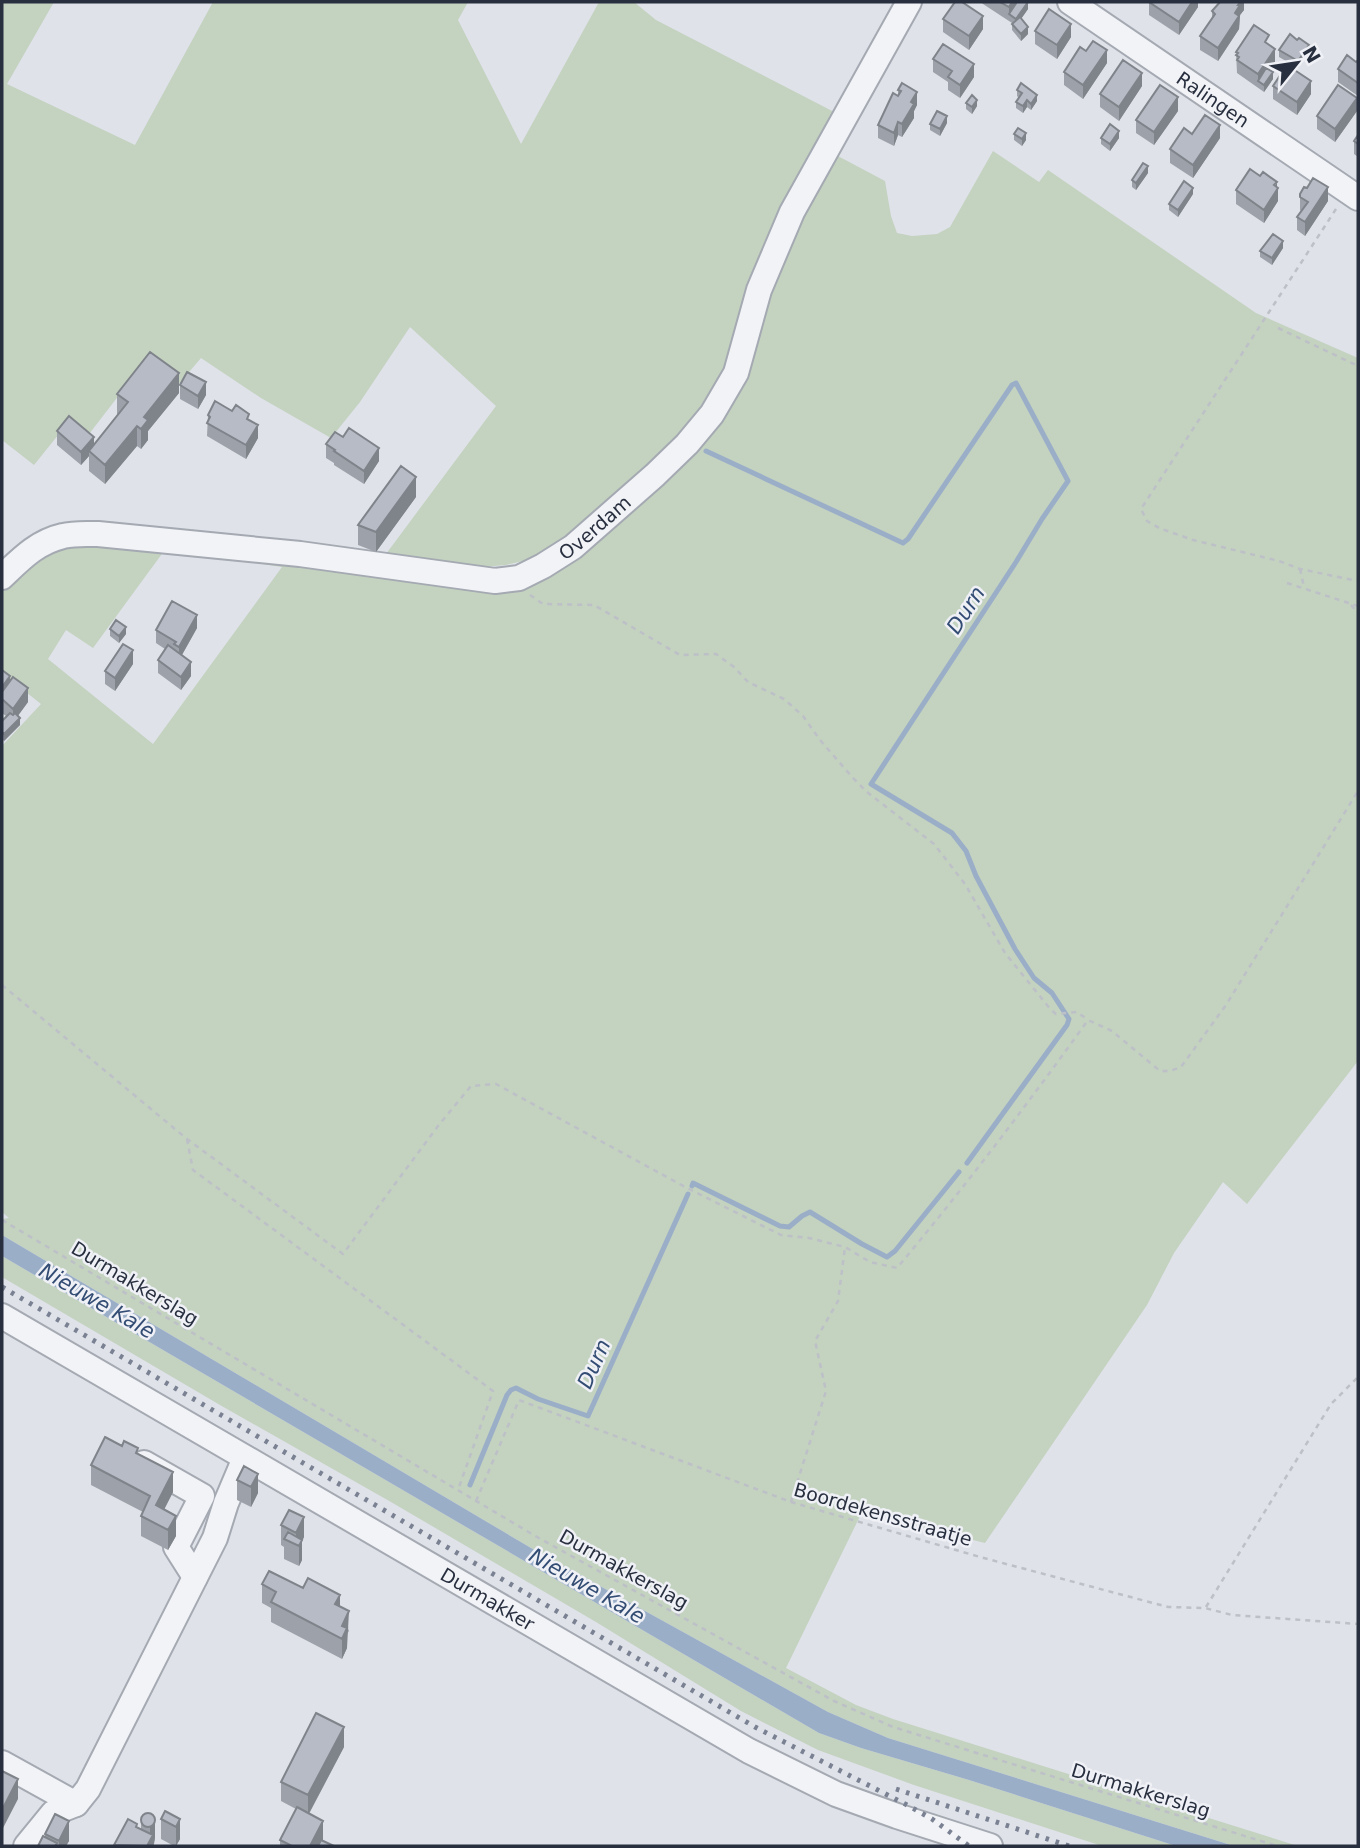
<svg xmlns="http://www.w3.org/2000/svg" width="1360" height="1848" font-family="'DejaVu Sans',sans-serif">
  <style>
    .green { fill: #c4d2c0 }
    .water { fill: #9aaec8 }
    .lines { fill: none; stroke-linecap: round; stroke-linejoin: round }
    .stream { stroke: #9aaec8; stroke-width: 5 }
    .minor-casing { stroke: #a4a9b2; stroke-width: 28 }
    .path { stroke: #bdc0c7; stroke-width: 2.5; stroke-dasharray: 5 5; stroke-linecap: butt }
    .minor { stroke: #f2f3f7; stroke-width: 24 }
    .rail { stroke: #798192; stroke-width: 5; stroke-dasharray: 3.5 7; stroke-linecap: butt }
    .wall { fill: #9da1a9 }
    .shaded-wall { fill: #7f838a }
    .building { fill: #b6bbc5; stroke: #7f838a; stroke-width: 2 }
    .labels { text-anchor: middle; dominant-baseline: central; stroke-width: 5; stroke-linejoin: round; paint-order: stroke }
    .street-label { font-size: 19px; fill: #282f3f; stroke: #eff1f6 }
    .water-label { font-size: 21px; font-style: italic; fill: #334c73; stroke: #eff1f6 }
  </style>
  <rect width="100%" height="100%" fill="#dfe2e8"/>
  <path class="green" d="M2 2H54L7 84 135 145 213 2H468L458 20 521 144 599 2H634L656 20 838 114 734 352 709 400 651 463 614 498 545 552 527 560 506 565 481 567 386 554 496 406 410 327 360 402 331 438 261 398 201 358 178 385 143 364 86 438 67 424 34 465 2 440Z
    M993 151 1039 182 1048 170 1256 313 1358 358V1061L1247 1204 1223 1182 1174 1253 1147 1305 985 1543 862 1512 786 1668 856 1705 893 1719 1298 1846H1234L888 1738 828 1712 531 1548 2 1235V1219L9 1218 2 1212V746L41 704 2 673V591L36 560 63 546H94L164 551 93 648 66 630 48 659 153 744 282 567 230 559 517 586 697 448 783 252 836 155 885 181 891 216 897 233 912 236 937 234 950 227Z
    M2 1256 819 1733 861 1748 969 1780 1176 1846H1102L914 1785 818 1750 741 1711 596 1622 391 1502 220 1405 2 1277Z"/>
  <path class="water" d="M2 1235 531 1548 828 1712 888 1738 1234 1846H1176L969 1780 861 1748 819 1733 2 1256Z"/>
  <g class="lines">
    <path class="stream" d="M706 451 903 543 908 539 1012 385 1016 383 1068 481 1042 519 1016 562 871 784 952 833 966 851 976 876 1015 949 1034 978 1052 993 1069 1019 1067 1025 967 1163
      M692 1186 693 1183 780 1226 789 1227 802 1216 810 1212 862 1244 887 1257 895 1251 959 1172
      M470 1485 507 1395 511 1390 516 1388 538 1399 588 1416 688 1194"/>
    <g class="minor-casing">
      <g id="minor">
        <path id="s1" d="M1070 2 1358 198"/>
        <path id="s2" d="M2 577C21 559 37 542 63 536 74 533 87 534 98 534L300 554 495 581 519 578 543 566 573 547 655 475 687 444 712 414 736 373 759 290 792 212 909 2"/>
        <path id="s3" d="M2 1316 749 1751 836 1794 897 1816 990 1846"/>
        <path d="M144 1463 202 1496 176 1547 195 1577"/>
        <path d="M2 1763 76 1804"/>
        <path d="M26 1846 53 1813 76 1804 88 1789 215 1538 226 1503 245 1458"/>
      </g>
    </g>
    <path class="path" d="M1336 209 1141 509 1147 521 1159 528 1193 540 1279 561 1300 569 1358 581
      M1278 328 1358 366
      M1300 569 1304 587
      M1287 583 1358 606
      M530 595 543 604 594 605 680 655 716 654 734 667 748 682 784 699 803 716 820 740 853 778 867 792 934 844 965 884 1005 953 1051 1010 1056 1014 1077 1012 1087 1019
      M1351 605 1358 613
      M2 985 187 1139 343 1254 438 1126 471 1086 496 1084 687 1188 781 1235 809 1238 845 1247 870 1262 897 1268C964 1188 1027 1105 1088 1020L1112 1031 1160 1071H1170L1181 1067 1226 1005 1358 791
      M187 1139 193 1170 493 1391 458 1490
      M2 1220 537 1537 834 1701 893 1727 1277 1846
      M476 1501 519 1400 791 1502 980 1557 1168 1607 1205 1608 1232 1615 1358 1624
      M791 1502 826 1391 815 1341 838 1301 845 1247
      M1206 1607 1331 1404 1358 1377"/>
    <use href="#minor" class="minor"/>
    <path class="rail" d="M2 1287 755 1727 909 1806 932 1819 969 1846
      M896 1789 1069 1846"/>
  </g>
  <path class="wall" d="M980 2H1027L1028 9 1021 19 1028 34 1021 41 1012 30V23Z
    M1149 2H1198V7L1179 35 1149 15Z
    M1244 2V10L1240 15 1239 29 1218 61 1200 50V36L1212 19V11Z
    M943 19 983 29 969 50 943 32Z
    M1035 31 1071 37 1057 59 1035 44Z
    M1269 45 1275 62 1270 70 1273 79 1264 92 1237 73 1236 52Z
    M1279 50 1309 52 1298 68 1279 57Z
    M933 59 974 77 960 98 948 90V82L933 72Z
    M1358 61V96L1338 82V69Z
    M1107 63 1083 99 1064 85V72Z
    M1142 86 1119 121 1100 107V94Z
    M1273 86 1311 94 1297 115 1273 99Z
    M898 90 917 105 914 111V118L902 137 898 135 894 146 878 138V125L898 96Z
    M1017 90 1037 101 1031 110 1027 107 1023 113 1016 108V102L1019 98 1017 96Z
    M966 103 977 106 972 114 966 109Z
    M1178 111 1154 145 1136 133V120Z
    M1357 111 1335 142 1317 129V116Z
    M947 123 940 136 930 130V124Z
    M1014 134 1026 140 1022 146 1014 140Z
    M1358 135V157L1354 154V141Z
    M1101 138H1119L1110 151 1101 144Z
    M1220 138 1193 178 1170 163V149Z
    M1148 173 1136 190 1132 187V180Z
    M1277 187 1278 201 1264 223 1236 204V190Z
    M1193 194 1178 217 1169 210V204Z
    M1300 194 1328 201 1305 236 1297 230V217L1301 211 1300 210Z
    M1283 248 1272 265 1260 257V251Z
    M180 385 206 395 198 409 180 399Z
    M179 393 148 431V440L141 449 137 446 105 484 89 471V456L81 465 57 445V431L94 445 118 414H117V394Z
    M232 411 249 421 258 438 246 459 207 436 208 415Z
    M343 437 379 461 364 484 334 465V463L326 458V444Z
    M416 497 376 552 358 545V525Z
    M197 628 182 655 191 676 181 690 158 673V660L165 649 156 643V630Z
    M110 629 126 634 119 643 110 636Z
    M133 664 115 691 105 684V671Z
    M2 670 10 681 28 702 18 716 20 725 4 741 2 739V721L6 716 2 713Z
    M138 1454 173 1492 164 1510 176 1536 168 1550 141 1536V1516L143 1512 91 1485V1465Z
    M244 1466 258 1493 251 1507 237 1500V1480Z
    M281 1525 304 1537 302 1541V1560L299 1566 284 1559V1547L281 1545Z
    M262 1584 340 1607 349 1631 347 1634V1648L342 1659 271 1622V1608L262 1603Z
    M344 1747 309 1814 323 1841 334 1846H280V1840L296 1809 281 1801V1782Z
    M146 1813 155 1838 153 1846H114L137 1828 141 1830V1822Z
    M161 1819H180V1839L176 1846H174L161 1839Z
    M45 1834 69 1841 66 1846H38L45 1837Z"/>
  <path class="shaded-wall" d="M1012 2H1018L1009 14V21V7Z
    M1028 2V9L1016 26V19Z
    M1192 2H1198V7L1179 35V22Z
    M1240 2H1244V10L1240 15 1239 29 1218 61V48Z
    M983 16V29L969 50V36Z
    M1071 24V37L1057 59V45Z
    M1028 27V34L1021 41V34Z
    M1309 45V52L1298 68V61Z
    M1275 49V62L1261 83 1258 81V88V74Z
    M1107 50V63L1083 99V85Z
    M974 64V77L960 98V85Z
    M1273 72V79L1264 92V85Z
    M1142 73V86L1119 121V107Z
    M1311 81V94L1297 115V102Z
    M917 92V105L914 111V118L902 137V124L911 102Z
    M1037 95V101L1031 110V104Z
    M1178 97V111L1154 145V132Z
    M1357 98V111L1335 142V129Z
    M977 100V106L972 114V107Z
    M1027 100V107L1023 113V106Z
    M947 116V123L940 136V129Z
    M898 122V135L894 146V133Z
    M1220 125V138L1193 178V165Z
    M1119 131V138L1110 151V144Z
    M1026 133V140L1022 146V139Z
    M1148 166V173L1136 190V183Z
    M1277 182V190L1278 188V201L1264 223V210Z
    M1328 187V201L1305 236V222Z
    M1193 188V194L1178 217V210Z
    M1283 241V248L1272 265V258Z
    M179 373V393L148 431V440L141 449V429L144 417Z
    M206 382V395L198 409V396Z
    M258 425V438L246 459V445Z
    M137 426V446L105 484V465Z
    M94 437V450L89 451V456L81 465V452Z
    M379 448V461L364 484V471Z
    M416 477V497L376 552V532Z
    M197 615V628L179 660V647Z
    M126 627V634L119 643V636Z
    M133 650V664L115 691V678Z
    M191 662V676L181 690V677Z
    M10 676V690L2 699V687Z
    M28 688V702L13 722V709Z
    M20 718V725L4 741V734Z
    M173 1472V1492L156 1525V1505Z
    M258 1474V1493L251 1507V1487Z
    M176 1516V1536L168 1550V1530Z
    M304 1517V1537L302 1541V1560L299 1566V1546L296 1545V1533Z
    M340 1595V1614L335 1604Z
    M349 1611 347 1648 342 1659V1626Z
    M344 1727V1747L308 1815V1795Z
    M18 1779V1799L2 1830V1810Z
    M155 1818V1838L154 1844 153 1846H147L150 1840V1827Z
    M180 1819V1839L176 1846V1827Z
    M69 1821V1841L66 1846H59V1841Z
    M323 1821V1841L321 1846H310Z"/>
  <path class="building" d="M955 2H962L983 16 969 36 943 19Z
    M1000 2H1012L1009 7Z
    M1017 2H1028L1016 19 1009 14Z
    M1149 2H1192L1179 22Z
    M1220 2H1240L1238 5H1240L1235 13 1239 16 1218 48 1200 36 1215 14 1212 11Z
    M1049 9 1071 24 1057 45 1035 31Z
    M1020 17 1028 27 1021 34 1012 24Z
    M1254 25 1269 35 1265 42 1275 49 1258 74 1237 60 1239 57 1236 55 1238 53 1236 52Z
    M1290 34 1297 40 1299 38 1309 45 1298 61 1279 50Z
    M1093 41 1107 50 1083 85 1064 72 1080 47 1086 51Z
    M943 44 974 64 960 85 948 77 952 71 933 59Z
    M1347 55 1356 62 1357 61H1358V83L1338 69Z
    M1123 60 1142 73 1119 107 1100 94Z
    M1287 65 1311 81 1297 102 1273 86Z
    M1266 68 1273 72 1264 85 1258 81Z
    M902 83 917 92 911 102 914 104 902 124 898 122 894 133 878 125 893 93 898 96 901 91 898 90Z
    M1021 83 1037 95 1031 104 1027 100 1023 106 1016 102 1022 93 1017 90Z
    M1160 85 1178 97 1154 132 1136 120Z
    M1338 85 1357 98 1335 129 1317 116Z
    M972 95 977 100 972 107 966 103Z
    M937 111 947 116 940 129 930 124Z
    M1205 115 1220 125 1193 165 1170 149 1184 128 1192 134Z
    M1110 124 1119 131 1110 144 1101 138Z
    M1018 128 1026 133 1022 139 1014 134Z
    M1358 135V144L1354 141Z
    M1143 163 1148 166 1136 183 1132 180Z
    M1250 169 1260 176 1263 172 1277 182 1274 185 1278 188 1264 210 1236 190Z
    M1313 178 1328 187 1305 222 1297 217 1308 202 1300 197V194L1304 187 1307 188Z
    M1184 181 1193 188 1178 210 1169 204Z
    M1273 234 1283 241 1272 258 1260 251Z
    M150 352 179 373 144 417 148 420 141 429 137 426 105 465 89 451 128 402 117 394Z
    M187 372 206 382 198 396 180 385Z
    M215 401 232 411 236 405 249 414 247 419 258 425 246 445 207 423 210 417 208 415Z
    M69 416 94 437 81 452 57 431Z
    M349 428 379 448 364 471 334 451 335 450 326 444 335 432 343 437Z
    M401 466 416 477 376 532 358 525Z
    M172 601 197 615 179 647 174 644 176 642 156 630Z
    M116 620 126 627 119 636 110 629Z
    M123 644 133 650 115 678 105 671Z
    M168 645 191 662 181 677 158 660Z
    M2 670 10 676 2 687Z
    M13 677 28 688 13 709 2 699V692Z
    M10 713 13 715 15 713 20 718 4 734 2 732V721Z
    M105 1437 122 1446 124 1441 138 1448 136 1453 173 1472 156 1505 176 1516 168 1530 141 1516 150 1496 91 1465Z
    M244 1466 258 1474 251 1487 237 1480Z
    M289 1510 304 1517 296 1533 281 1525Z
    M288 1532 302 1540 299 1546 284 1539Z
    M269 1571 303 1588 308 1578 340 1595 335 1604 349 1611 342 1626 347 1628 342 1639 271 1602 276 1592 262 1584Z
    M316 1713 344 1727 308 1795 281 1782Z
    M2 1771 18 1779 2 1810Z
    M297 1807 323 1821 310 1846H292L280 1840Z
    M165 1811 180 1819 176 1827 161 1819Z
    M141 1820a7 7 0 1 1 14 0a7 7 0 1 1-14 0Z
    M55 1814 69 1821 59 1841 45 1834Z
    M128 1819 137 1824 136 1827 153 1835 147 1846 114 1845Z
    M43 1836 57 1843 55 1846H38Z
    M321 1840 334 1846H318Z"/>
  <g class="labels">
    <g class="street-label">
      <text stroke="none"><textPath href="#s1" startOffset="173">Ralingen</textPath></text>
      <text stroke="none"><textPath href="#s2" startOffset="625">Overdam</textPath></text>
      <text transform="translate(135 1283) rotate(31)">Durmakkerslag</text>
      <text transform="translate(883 1514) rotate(16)">Boordekensstraatje</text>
      <text transform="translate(624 1569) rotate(29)">Durmakkerslag</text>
      <text stroke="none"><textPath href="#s3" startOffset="562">Durmakker</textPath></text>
      <text transform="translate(1141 1790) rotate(17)">Durmakkerslag</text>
    </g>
    <g class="water-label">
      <text transform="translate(966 610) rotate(-57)">Durn</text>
      <text transform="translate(97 1301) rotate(30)">Nieuwe Kale</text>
      <text transform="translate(594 1364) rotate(-66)">Durn</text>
      <text transform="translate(587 1586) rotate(30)">Nieuwe Kale</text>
    </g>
  </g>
  <rect width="1360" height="1848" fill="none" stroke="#282f3f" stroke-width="7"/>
  <g transform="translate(1297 63) rotate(60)" stroke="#eff1f6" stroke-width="5" paint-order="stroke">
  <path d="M0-5L12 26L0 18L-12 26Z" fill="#282f3f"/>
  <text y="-10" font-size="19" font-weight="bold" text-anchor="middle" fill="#282f3f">N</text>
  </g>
</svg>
